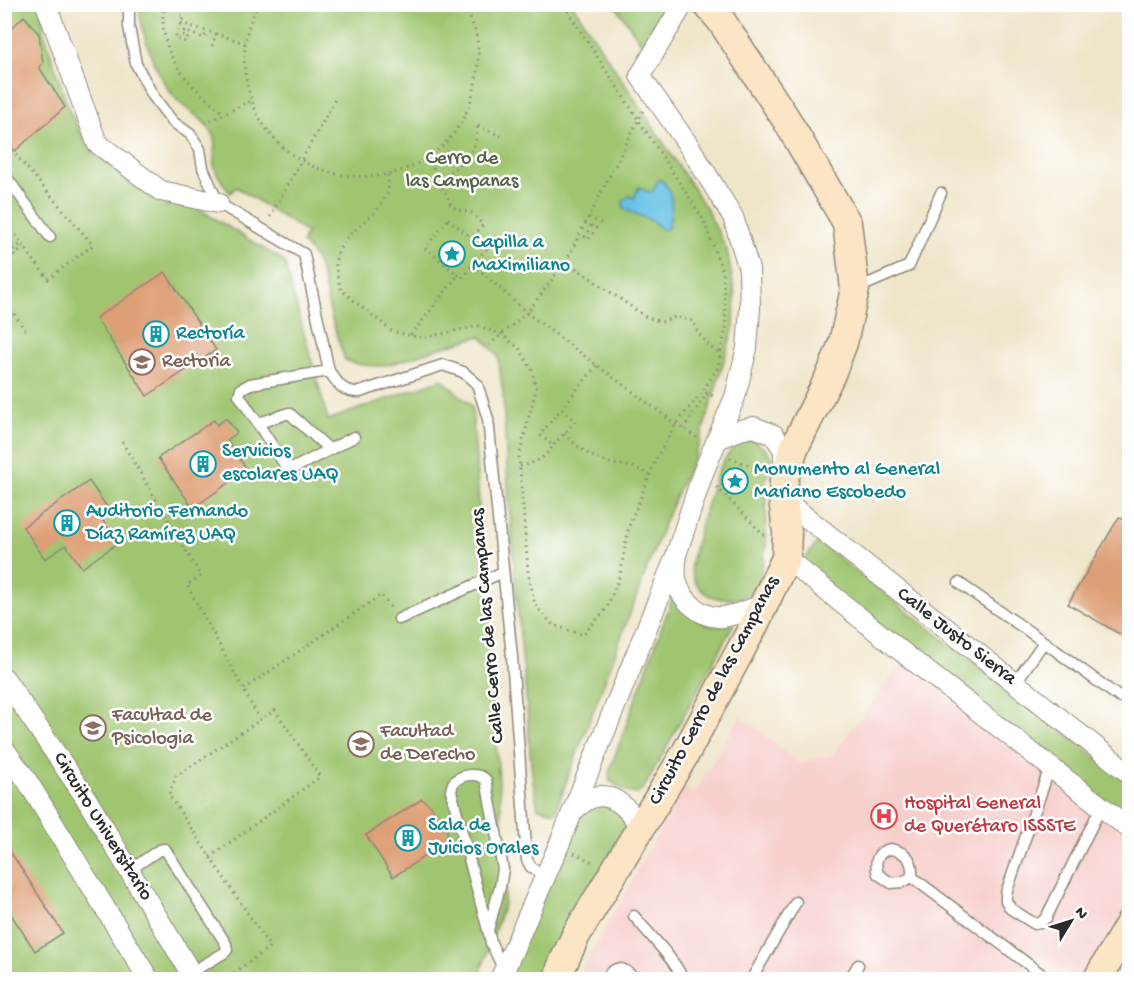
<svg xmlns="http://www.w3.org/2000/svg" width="1134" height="984" font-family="'Gochi Hand',sans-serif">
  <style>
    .built { fill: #f7d0ce }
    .green { fill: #9fc570; stroke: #65784e; stroke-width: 1.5 }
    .water { fill: #69c3e7; stroke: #4a7789; stroke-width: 1.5 }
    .building { fill: #de9f76 }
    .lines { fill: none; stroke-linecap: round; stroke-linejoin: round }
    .lane-casing { stroke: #8d887a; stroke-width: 13 }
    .street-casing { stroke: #8d887a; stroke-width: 22 }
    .secondary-casing { stroke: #8d887a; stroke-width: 31 }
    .path { stroke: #8d887a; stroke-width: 3; stroke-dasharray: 1.5 4.5; stroke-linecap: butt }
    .lane { stroke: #fff; stroke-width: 10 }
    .street { stroke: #fff; stroke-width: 20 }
    .secondary { stroke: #fce5c4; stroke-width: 28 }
    .labels { text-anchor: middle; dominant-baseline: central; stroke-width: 5; stroke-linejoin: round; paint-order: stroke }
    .park-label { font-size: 20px; fill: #546143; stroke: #fff }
    .culture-label { font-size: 20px; fill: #0d838f; stroke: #fff; text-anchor: start }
    .education-label { font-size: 20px; fill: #785e54; stroke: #fff; text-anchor: start }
    .street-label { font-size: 20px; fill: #2b2b2b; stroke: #fff }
    .health-label { font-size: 20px; fill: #be3a42; stroke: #fff; text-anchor: start }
  </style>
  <rect width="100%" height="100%" fill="#fff"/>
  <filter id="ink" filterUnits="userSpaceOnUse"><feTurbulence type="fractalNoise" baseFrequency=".0167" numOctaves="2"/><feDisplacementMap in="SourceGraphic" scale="12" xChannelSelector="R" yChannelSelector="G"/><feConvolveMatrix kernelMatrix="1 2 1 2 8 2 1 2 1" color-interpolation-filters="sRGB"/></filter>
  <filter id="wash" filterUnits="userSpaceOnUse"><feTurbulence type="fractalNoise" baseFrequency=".008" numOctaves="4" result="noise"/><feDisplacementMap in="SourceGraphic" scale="24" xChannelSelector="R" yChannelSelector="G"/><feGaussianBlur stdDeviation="1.35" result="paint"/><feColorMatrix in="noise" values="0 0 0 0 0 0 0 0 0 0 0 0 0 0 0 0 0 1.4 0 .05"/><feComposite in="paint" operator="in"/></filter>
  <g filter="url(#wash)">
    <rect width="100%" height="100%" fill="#efe5c9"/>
    <path class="built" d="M904 661 1129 838V901L1082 979H1075L1031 951 1017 973 1026 979 576 980 683 788 694 794 740 716 799 763 832 755Z"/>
    <path class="green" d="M42 4 43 30 69 110 78 128 92 150 100 158 166 207 176 195 284 261 328 420 442 379 472 406 506 879 504 904 478 979 5 980 4 5Z
      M139 5H573L706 208 727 250 735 295 734 327 696 454 679 488 663 526 555 812 538 808C529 770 529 725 525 685 515 588 507 491 503 393L498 356 481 336C466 340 451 345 436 349 402 360 381 374 345 360 340 345 335 331 331 315 324 291 323 260 302 243L306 232 236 187 230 193C225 186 215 174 214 165 212 154 218 145 212 133 205 119 190 113 179 102 157 80 141 35 139 5Z
      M615 5H664L642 44Z
      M751 439 763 447 773 458 766 479V544L759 587C745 597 734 602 717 598 703 595 693 584 691 569 690 555 713 483 720 467 725 458 732 449 738 441Z
      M818 542 1129 783V821L799 566Z
      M674 594C694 614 703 634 734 624L644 788 637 794 627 792 610 781 609 772Z
      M590 798 634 817 558 979 500 980Z"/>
    <path class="water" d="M659 179C676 189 672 211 668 228L663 230 652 221 624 209 623 201 629 196 634 198 639 187 648 192 653 191Z"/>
    <g id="blocks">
      <path class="building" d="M24 16 39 34 43 63 39 67 65 107 15 151 4 140V35Z
        M165 272 216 350 147 396 96 318Z
        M226 418 237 433 227 440 247 470 193 508 158 458 214 420 217 425Z
        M89 481 111 513 101 518 118 543 82 568 66 545 45 559 23 527Z
        M1119 517 1130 523V640L1068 604Z
        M422 799 431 806 447 831 448 841 393 877 366 835Z
        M4 842 63 933 35 951 4 904Z"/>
    </g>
  </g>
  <g filter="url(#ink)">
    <use href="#blocks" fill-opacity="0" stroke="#8d887a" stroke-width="1.5"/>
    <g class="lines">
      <g class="lane-casing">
        <path id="lane" d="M129 4V27L136 64 153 96 173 122 190 134 200 149 203 168 218 203 304 254 329 371C339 385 342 392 360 392L443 365 463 372 477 384 488 419 512 657 527 860 531 867 545 876
          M4 174 50 237
          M858 288 909 266 941 193
          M329 371 250 384 241 389 239 395 285 465 294 468 354 437
          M259 423 289 413 330 450
          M959 583 1044 642 1015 683
          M399 619 503 572
          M1044 642 1119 697
          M1050 767 1006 893V901L1011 909 1035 924 1040 923 1046 918 1101 807
          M891 849C908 853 913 860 912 877L902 882 891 883 878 874C874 861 877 851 891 849Z
          M130 870 159 850 165 849 226 944 227 950 224 953 178 980
          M912 877 1049 980
          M634 916C646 931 678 963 683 980
          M488 930 500 887 503 869 486 780C479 772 462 774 454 782 452 784 452 788 451 791L488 930 491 943 504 970
          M608 980 610 973C620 964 628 971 635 980
          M751 980 796 902
          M849 980 858 965"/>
      </g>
      <g class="street-casing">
        <path id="street" d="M46 4 97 143 161 191 218 203
          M718 439 740 430 754 427 774 435 784 450V470
          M783 499 1130 774
          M786 558 906 655 1130 829
          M676 561C676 567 675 574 676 579 680 600 702 619 723 617 737 615 751 609 764 604
          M4 678 84 795 195 980
          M4 749 26 779 149 980
          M573 811C578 807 583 802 589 799 612 788 630 811 641 827
          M500 980 559 845 675 558 703 473 735 397 747 348 750 309 749 269 733 217 689 146 640 76 683 4"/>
      </g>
      <g class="secondary-casing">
        <path id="secondary" d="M558 980 561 968 576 935 685 754 753 627 786 558 787 532 783 499 784 479 794 448 831 374 843 343 855 289 847 223 786 119 720 19 707 4
          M1097 980 1130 923"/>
      </g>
      <path class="path" d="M164 4C157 57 187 82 224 114
        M259 4C243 30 241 60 248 88 276 205 447 207 474 89 478 72 480 52 476 34 473 24 468 14 464 4
        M181 15 184 16 175 38 186 42 188 37 182 35 184 31 204 38 207 32
        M181 23 245 43
        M212 46 216 34
        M205 123 251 101
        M478 126 501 136
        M4 141 93 245 48 279 4 220
        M427 158 433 164 435 184 444 189 450 203 456 209 472 213 483 225 472 238
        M388 175C388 181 389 189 387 194 376 221 340 231 336 261 335 270 339 281 341 290L393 332 422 338 478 326 501 334 519 348 532 370 536 389 519 457 528 571 535 605 553 625 583 635 607 608 620 575 629 526 657 457 676 424 703 391 717 369 726 328 723 272 703 219 563 4
        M437 185C461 158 475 164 478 123
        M270 217 336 98
        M589 217 604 225
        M448 219 486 249 462 278 425 248Z
        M585 223 591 226 585 237 589 239 596 228 601 230
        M4 257 21 244
        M566 261 646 317 661 322 675 317 693 321C699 336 706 345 720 353
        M4 263 24 248
        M473 264 527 313 669 419 699 439
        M4 299 27 333
        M411 335 458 275
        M489 345 527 313 566 261 643 111
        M562 409 575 421 553 446 540 435 597 365
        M683 429 707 393 713 396 712 398
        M564 434C576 445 588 456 604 461 620 467 636 464 649 476
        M122 442 201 576 187 585 260 720 176 776 169 795 270 947 224 980
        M730 458 763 471
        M520 466C535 463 544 459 553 446
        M717 487 765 536
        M244 689 381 595 391 608
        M574 853 595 863
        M210 857 320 777 275 710 260 720
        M1129 980 1130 979"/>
      <use href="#lane" class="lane"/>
      <use href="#street" class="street"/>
      <use href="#secondary" class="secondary"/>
    </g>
  </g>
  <defs>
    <g id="sight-ring" transform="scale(1.35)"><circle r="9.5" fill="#fff" stroke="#0f9aa8" stroke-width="1.5"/><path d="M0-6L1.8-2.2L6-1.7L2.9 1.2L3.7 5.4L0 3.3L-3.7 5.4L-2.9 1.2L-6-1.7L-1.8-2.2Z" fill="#0f9aa8"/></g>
    <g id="building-ring" transform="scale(1.35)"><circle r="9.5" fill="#fff" stroke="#0f9aa8" stroke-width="1.5"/><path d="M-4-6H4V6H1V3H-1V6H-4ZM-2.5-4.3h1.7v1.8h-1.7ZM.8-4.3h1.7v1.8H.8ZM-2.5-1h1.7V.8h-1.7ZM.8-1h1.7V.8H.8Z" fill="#0f9aa8"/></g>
    <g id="school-ring" transform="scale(1.35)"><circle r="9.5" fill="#fff" stroke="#8d6e63" stroke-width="1.5"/><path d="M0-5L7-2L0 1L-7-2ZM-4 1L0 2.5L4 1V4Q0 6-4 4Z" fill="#8d6e63"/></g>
    <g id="hospital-ring" transform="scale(1.35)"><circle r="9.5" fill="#fff" stroke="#e0444e" stroke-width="1.5"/><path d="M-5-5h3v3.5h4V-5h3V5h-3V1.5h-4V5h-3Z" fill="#e0444e"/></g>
  </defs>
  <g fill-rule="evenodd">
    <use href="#sight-ring" x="452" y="254"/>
    <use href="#building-ring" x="156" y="334"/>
    <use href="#school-ring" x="142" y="362"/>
    <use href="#building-ring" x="203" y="464"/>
    <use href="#sight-ring" x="735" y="481"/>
    <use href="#building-ring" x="67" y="523"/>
    <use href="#school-ring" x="93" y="728"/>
    <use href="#school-ring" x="361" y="744"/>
    <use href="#hospital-ring" x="884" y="816"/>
    <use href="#building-ring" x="408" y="838"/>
  </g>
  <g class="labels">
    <g class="park-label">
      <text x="462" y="159">Cerro de<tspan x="462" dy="23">las Campanas</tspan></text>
    </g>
    <g class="culture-label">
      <text x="472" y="243">Capilla a<tspan x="472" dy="23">Maximiliano</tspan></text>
      <text x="176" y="334">Rectoría</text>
      <text x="222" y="452">Servicios<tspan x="222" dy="23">escolares UAQ</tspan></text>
      <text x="754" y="470">Monumento al General<tspan x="754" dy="23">Mariano Escobedo</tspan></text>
      <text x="86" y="512">Auditorio Fernando<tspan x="86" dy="23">Díaz Ramírez UAQ</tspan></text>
      <text x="428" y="826">Sala de<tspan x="428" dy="23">Juicios Orales</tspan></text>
    </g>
    <g class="education-label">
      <text x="162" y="362">Rectoria</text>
      <text x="112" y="716">Facultad de<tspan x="112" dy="23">Psicologia</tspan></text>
      <text x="380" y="732">Facultad<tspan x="380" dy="23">de Derecho</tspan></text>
    </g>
    <g class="street-label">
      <text transform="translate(489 626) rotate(-95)">Calle Cerro de las Campanas</text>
      <text transform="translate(956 637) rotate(38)">Calle Justo Sierra</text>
      <text transform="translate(715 691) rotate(-62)">Circuito Cerro de las Campanas</text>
      <text transform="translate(102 827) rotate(58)">Circuito Universitario</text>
    </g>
    <g class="health-label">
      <text x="904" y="804">Hospital General<tspan x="904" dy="23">de Querétaro ISSSTE</tspan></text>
    </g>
  </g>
  <rect width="1134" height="984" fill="none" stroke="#fff" stroke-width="24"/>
  <g transform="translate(1071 921) rotate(52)" stroke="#ffffff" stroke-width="4.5" paint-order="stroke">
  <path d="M0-4.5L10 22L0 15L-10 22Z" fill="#2b2b2b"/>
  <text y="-9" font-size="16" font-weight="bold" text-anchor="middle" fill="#2b2b2b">N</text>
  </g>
</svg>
